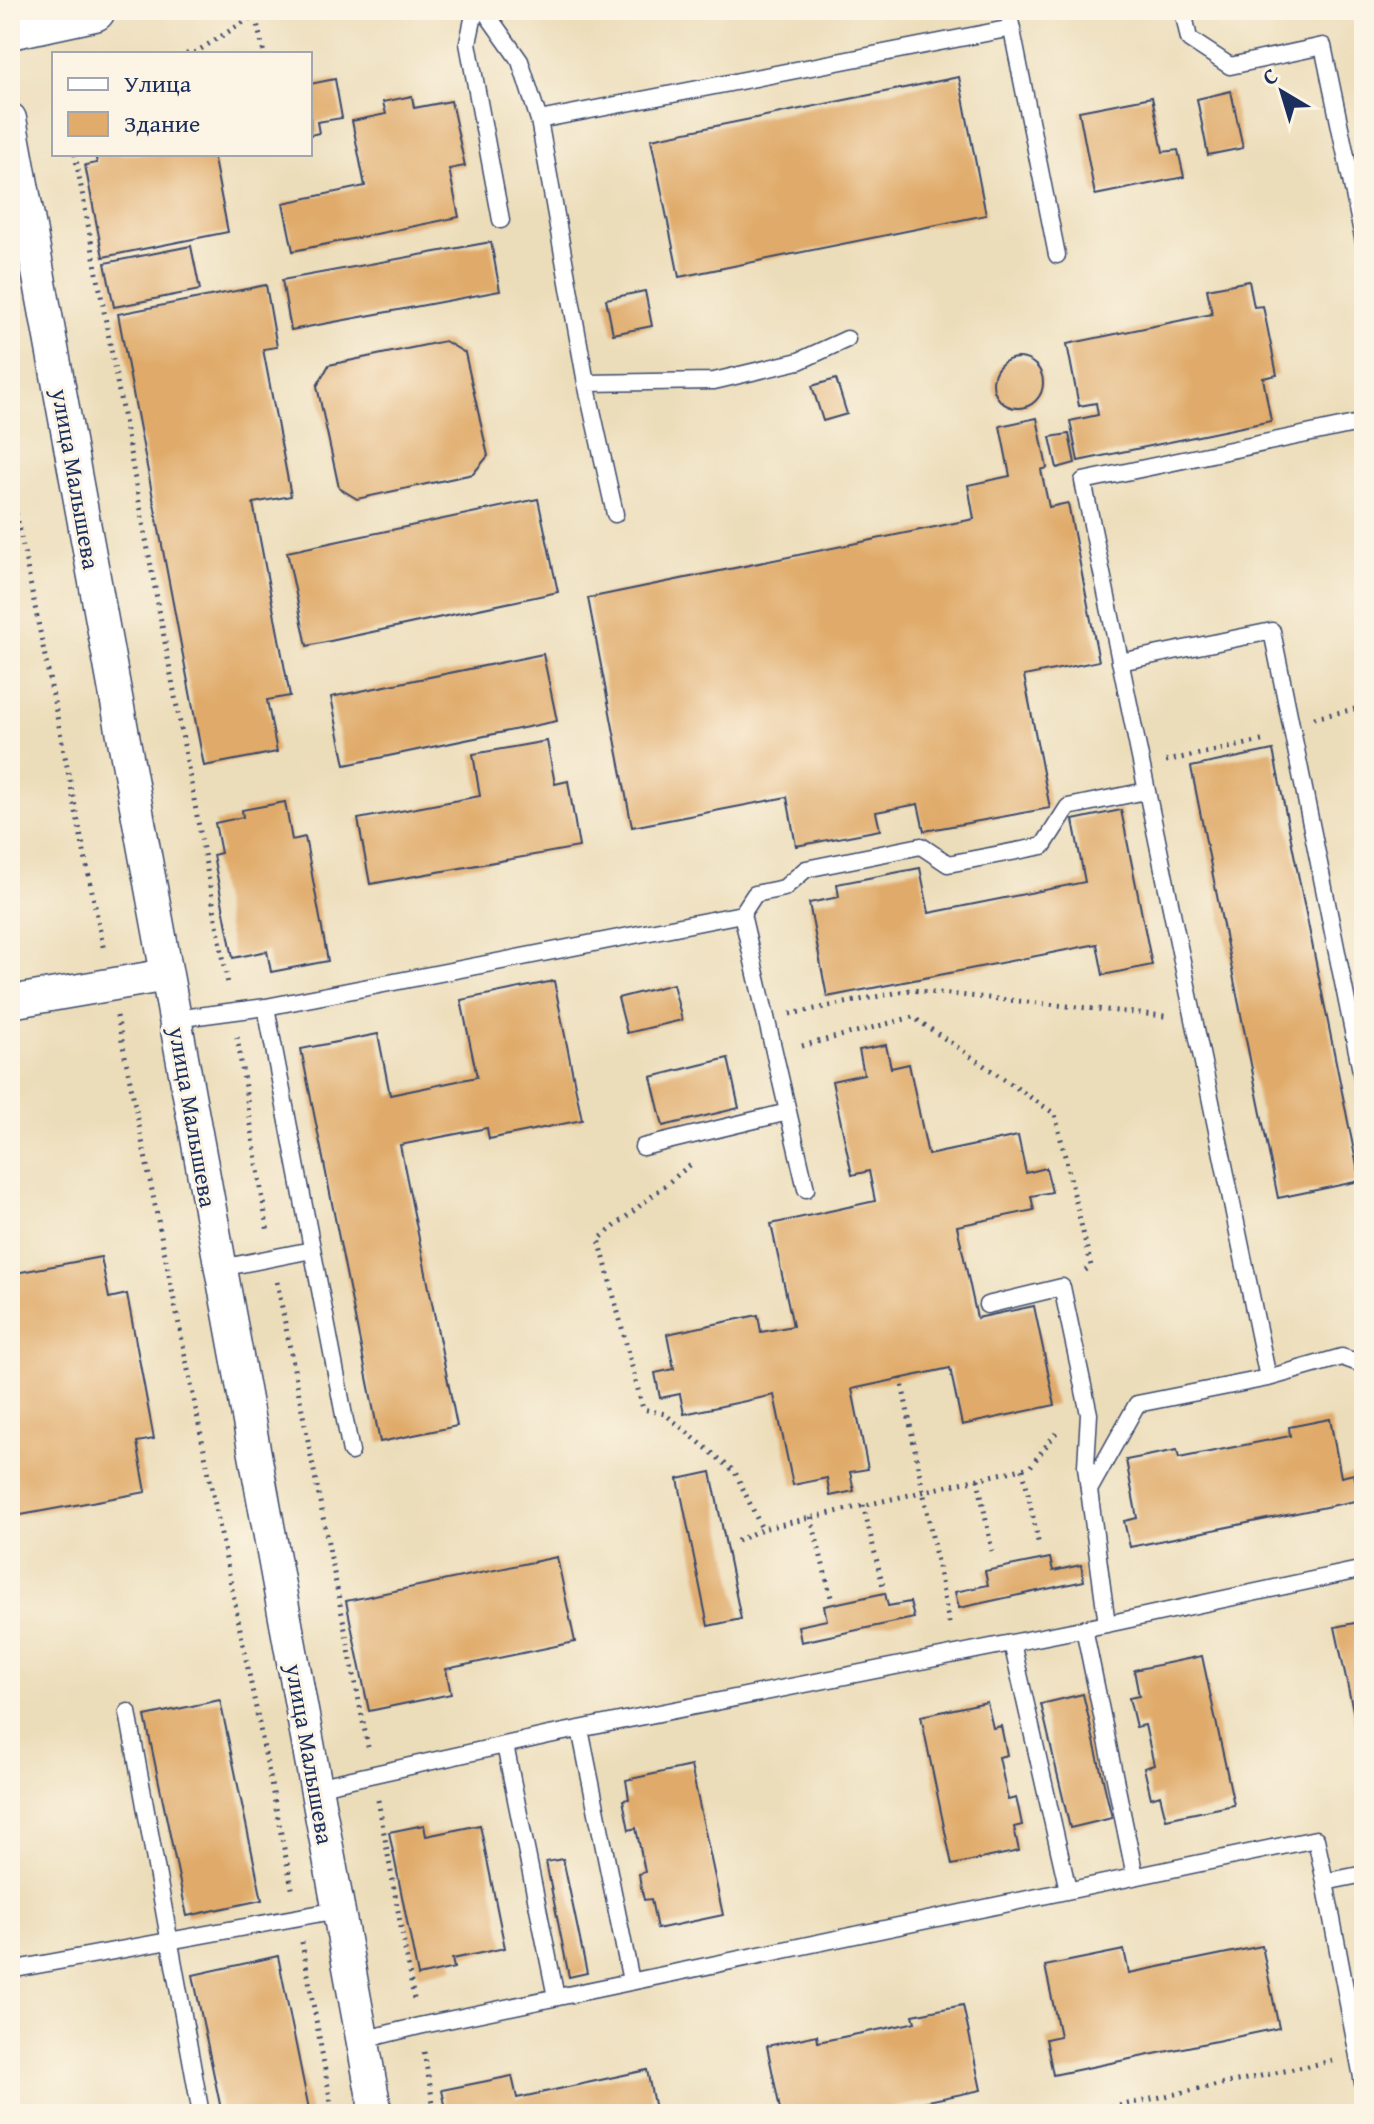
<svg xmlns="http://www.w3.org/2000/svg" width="1374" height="2124" font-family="'Gentium Book Plus',serif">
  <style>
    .building { fill: #e0ab6b }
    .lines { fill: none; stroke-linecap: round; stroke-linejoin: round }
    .service-casing { stroke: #3a496c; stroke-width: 19 }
    .minor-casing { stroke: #3a496c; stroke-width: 35 }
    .tertiary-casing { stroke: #3a496c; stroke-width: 45 }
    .path { stroke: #3a496c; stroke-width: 5; stroke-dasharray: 2 6; stroke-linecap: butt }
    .service { stroke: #fff; stroke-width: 16 }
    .minor { stroke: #fff; stroke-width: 32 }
    .tertiary { stroke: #fff; stroke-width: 42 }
    .labels { text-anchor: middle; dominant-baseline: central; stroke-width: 6; stroke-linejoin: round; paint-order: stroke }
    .street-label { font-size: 24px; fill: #1b2f5e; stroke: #fcf5e5 }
  </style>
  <rect width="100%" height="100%" fill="#fcf5e5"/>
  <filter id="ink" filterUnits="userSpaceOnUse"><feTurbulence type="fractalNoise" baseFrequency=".0125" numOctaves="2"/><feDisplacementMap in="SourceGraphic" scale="16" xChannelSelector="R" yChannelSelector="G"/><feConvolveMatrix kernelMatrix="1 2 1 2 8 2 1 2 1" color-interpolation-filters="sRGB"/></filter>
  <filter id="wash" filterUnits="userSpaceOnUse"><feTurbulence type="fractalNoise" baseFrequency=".006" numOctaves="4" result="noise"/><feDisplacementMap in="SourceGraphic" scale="32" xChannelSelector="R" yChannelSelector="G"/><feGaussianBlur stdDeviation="1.8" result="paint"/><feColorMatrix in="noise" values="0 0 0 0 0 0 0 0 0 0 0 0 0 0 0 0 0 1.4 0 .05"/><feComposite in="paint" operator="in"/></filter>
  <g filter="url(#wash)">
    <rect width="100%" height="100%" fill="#ecddba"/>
    <g id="blocks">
      <path class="building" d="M959 77 986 215 679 277 651 139Z
        M335 79 342 118 317 122 319 133 310 135V84Z
        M1231 91 1243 148 1208 155 1197 99Z
        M412 96 414 108 451 101 465 166 449 169 459 217 293 251 283 203 365 186 352 121 386 114 383 102Z
        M1152 97 1163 152 1178 150 1184 177 1095 195 1079 111Z
        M95 154H213L228 232 103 257 85 165 97 163Z
        M491 242 500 291 291 330 282 280Z
        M191 246 200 290 114 307 105 263Z
        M1249 281 1254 307 1263 306 1277 375 1263 378 1271 421 1078 461 1070 421 1098 415 1096 403 1079 406 1067 344 1212 314 1207 289Z
        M266 285 277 347 263 349 291 496 253 503 290 696 267 700 277 752 204 766 118 314Z
        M645 291 652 326 613 334 606 299Z
        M445 341 465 353 488 456 473 474 357 499 339 488 317 386 329 365Z
        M993 383a25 25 0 1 1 50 0a25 25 0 1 1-50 0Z
        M836 379 847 414 823 421 812 386Z
        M1037 418 1047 468 1041 470 1049 507 1068 503 1099 661 1024 676 1050 808 924 831 918 804 876 812 880 830 796 846 787 797 632 827 588 598 974 519 968 485 1010 476 1000 426Z
        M1069 434 1075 463 1057 468 1050 437Z
        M538 499 558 592 307 646 287 552Z
        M543 654 557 721 345 765 331 697Z
        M547 741 555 784 568 781 579 847 370 884 358 819 480 796 473 754Z
        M1273 750 1360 1181 1278 1198 1191 767Z
        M285 802 292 840 305 837 328 961 271 972 267 951 233 958 213 855 221 853 215 823 243 817 242 810Z
        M1121 810 1152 965 1103 975 1097 944 827 997 809 903 839 897 837 884 920 868 929 913 1085 882 1073 820Z
        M554 981 582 1120 489 1139 487 1128 400 1145 457 1426 380 1442 301 1049 378 1034 390 1095 477 1077 461 1000Z
        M673 984 682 1020 627 1033 618 998Z
        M886 1045 891 1068 909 1064 928 1155 1018 1136 1026 1173 1046 1168 1052 1192 1031 1196 1034 1210 957 1226 977 1318 1034 1306 1055 1405 962 1425 950 1368 852 1389 868 1469 850 1472 854 1491 830 1496 827 1478 793 1485 774 1395 684 1414 680 1394 660 1398 655 1373 674 1369 667 1334 758 1315 761 1332 793 1326 771 1224 875 1201 869 1171 852 1175 832 1081 864 1074 859 1050Z
        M728 1058 739 1108 663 1126 651 1077Z
        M101 1257 109 1298 127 1294 154 1439 137 1442 146 1492 10 1517V1274Z
        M1330 1419 1341 1477 1354 1474 1360 1500 1130 1547 1124 1521 1137 1518 1126 1460 1177 1450 1179 1458 1290 1436 1289 1427Z
        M711 1472 741 1619 708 1626 678 1479Z
        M557 1557 575 1642 446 1669 451 1694 369 1711 346 1601Z
        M1050 1558 1053 1571 1081 1565 1084 1581 959 1608 955 1592 988 1585 985 1571Z
        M885 1593 888 1606 910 1602 914 1618 801 1642 798 1626 827 1620 824 1606Z
        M1364 1621V1757H1363L1335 1627Z
        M1202 1656 1234 1805 1166 1819 1160 1795 1151 1798 1144 1768 1154 1765 1145 1725 1136 1727 1129 1698 1139 1696 1134 1670Z
        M1083 1694 1112 1818 1070 1828 1041 1704Z
        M220 1700 262 1900 187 1916 145 1716Z
        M987 1702 993 1728 1001 1726 1007 1755 999 1757 1008 1800 1016 1798 1019 1810 1022 1825 1014 1827 1019 1851 952 1865 921 1716Z
        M691 1766 723 1915 657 1929 651 1899 644 1900 641 1887 639 1874 645 1872 636 1828 629 1830 623 1800 629 1799 626 1780Z
        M424 1825 426 1836 480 1825 505 1948 452 1959 454 1968 418 1976 389 1832Z
        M563 1859 587 1973 569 1977 546 1862Z
        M1262 1946 1279 2028 1053 2075 1046 2039 1060 2036 1045 1966 1124 1950 1129 1973Z
        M278 1956 310 2114H222L193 1975Z
        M963 2005 981 2090 866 2114H781L767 2046 817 2035 818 2042 907 2024 915 2022 913 2015Z
        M647 2070 656 2114H447L442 2090 512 2076 517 2098Z"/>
    </g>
  </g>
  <g filter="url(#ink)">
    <use href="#blocks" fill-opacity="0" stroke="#3a496c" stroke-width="2"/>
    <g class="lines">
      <g class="service-casing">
        <path id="service" d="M475 10 468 43 501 220
          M484 10 520 61 539 120 586 383 714 381 799 361 847 339
          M1008 10 1057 255
          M1183 10 1189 39 1230 66 1323 46 1364 242
          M539 120 1012 28
          M586 383 615 514
          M1364 422 1083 481 1268 1378 1342 1357 1364 1365
          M1120 662 1272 631 1364 1086
          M742 914 755 894 784 888 806 869 921 846 948 864 1043 846 1068 807 1146 791
          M266 1007 351 1452
          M175 1019 266 1007 742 914 806 1189
          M643 1147 788 1112
          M221 1268 312 1250
          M987 1305 1062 1287 1089 1414 1086 1466 1089 1490
          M1107 1624 1089 1490 1137 1404 1268 1378
          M1084 1628 1135 1876
          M1012 1643 1068 1890
          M128 1712 201 2114
          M580 1729 631 1981
          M505 1745 556 1997
          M316 1787 549 1735 1107 1624 1364 1569
          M1325 1882 1364 2088
          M10 1970 338 1910
          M362 2040 419 2026 1316 1839 1325 1882 1364 1874"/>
      </g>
      <g class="minor-casing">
        <path id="minor" d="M10 119 376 2114
          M10 1002 167 975"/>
      </g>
      <g class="tertiary-casing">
        <path id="tertiary" d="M10 28 94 10"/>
      </g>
      <path class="path" d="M254 10 264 54
        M186 54 196 52 255 15 279 10
        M75 154 228 984
        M10 482 104 951
        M1314 718 1364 707
        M1166 761 1266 740
        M790 1014 910 990 1165 1016
        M117 1016 293 1893
        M237 1037 268 1233
        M802 1046 913 1017 1055 1114 1091 1266 1083 1272
        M1359 1113 1364 1136
        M690 1165 599 1239 643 1409 665 1414 735 1472 762 1529
        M277 1282 368 1747
        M901 1378 950 1628
        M1023 1469 1039 1546
        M978 1479 992 1551
        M863 1505 883 1586
        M811 1517 831 1597
        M737 1541 762 1529 1030 1467 1059 1429
        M378 1800 414 1999
        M10 1906 18 1943
        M302 1942 333 2114
        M424 2052 435 2114
        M1080 2114 1332 2061"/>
      <use href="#service" class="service"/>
      <use href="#minor" class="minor"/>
      <use href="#tertiary" class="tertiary"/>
    </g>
  </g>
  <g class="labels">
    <g class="street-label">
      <text transform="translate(76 479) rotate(80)">улица Малышева</text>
      <text transform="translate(193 1117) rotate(80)">улица Малышева</text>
      <text transform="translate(310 1754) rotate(80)">улица Малышева</text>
    </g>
  </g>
  <rect width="1374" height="2124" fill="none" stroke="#fcf5e5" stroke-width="40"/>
  <rect x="52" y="52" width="260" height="104" fill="#fcf5e5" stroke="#a2a6af" stroke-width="2"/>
  <rect x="68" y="78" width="40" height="12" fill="#ffffff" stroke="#a2a6af" stroke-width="2"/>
  <text x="124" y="92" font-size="24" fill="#1b2f5e">Улица</text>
  <rect x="68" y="112" width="40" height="24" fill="#e0ab6b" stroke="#a2a6af" stroke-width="2"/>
  <text x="124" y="132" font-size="24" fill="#1b2f5e">Здание</text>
  <g transform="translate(1282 92) rotate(322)" stroke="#fcf5e5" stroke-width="6" paint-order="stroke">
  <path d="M0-6L14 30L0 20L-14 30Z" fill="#1b2f5e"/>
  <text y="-12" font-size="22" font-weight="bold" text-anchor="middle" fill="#1b2f5e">С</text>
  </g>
</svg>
